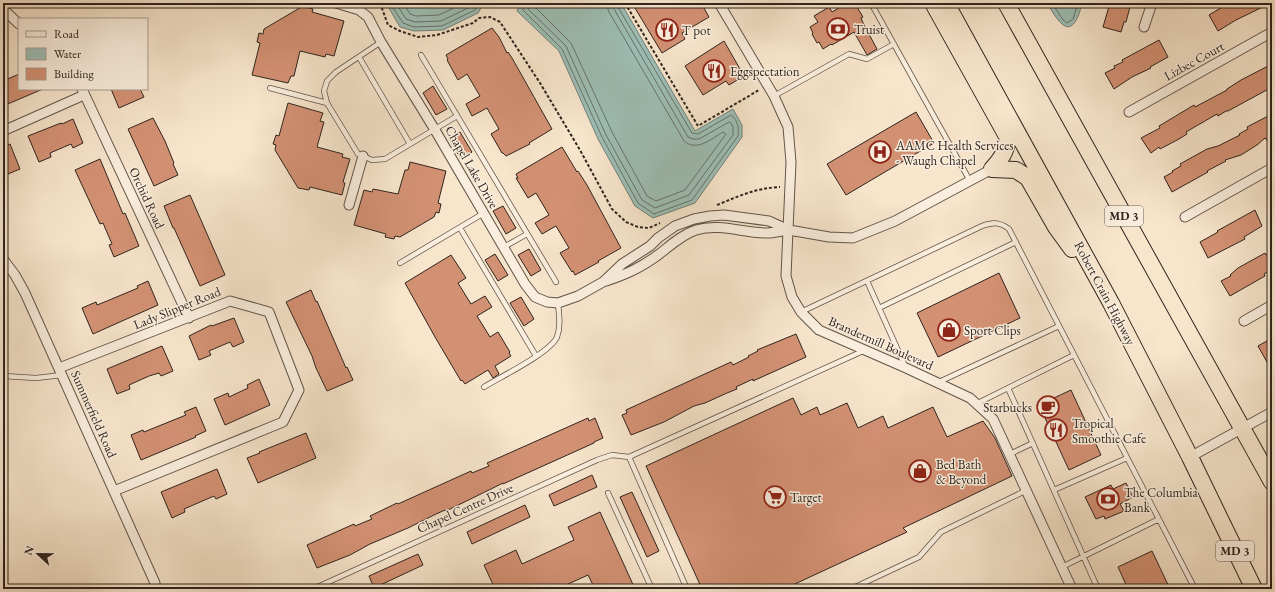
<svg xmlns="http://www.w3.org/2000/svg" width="1275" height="592" font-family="'EB Garamond',serif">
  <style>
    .water { fill: #9dbfb6; stroke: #718179 }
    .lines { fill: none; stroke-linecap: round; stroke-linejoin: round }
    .shore { stroke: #66726a; stroke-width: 1 }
    .building { fill: #d39174; stroke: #2f241d }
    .lane-casing { stroke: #615449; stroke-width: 6 }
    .street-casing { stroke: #615449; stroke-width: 11 }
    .highway-casing { stroke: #2f241d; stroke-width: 18 }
    .path { stroke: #2f241d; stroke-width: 2; stroke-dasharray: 3 2; stroke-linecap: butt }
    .lane { stroke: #faeede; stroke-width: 4.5 }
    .street { stroke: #faeede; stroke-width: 9 }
    .highway { stroke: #f7e5cc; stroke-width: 16 }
    .labels { text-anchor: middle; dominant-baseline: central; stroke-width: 3; stroke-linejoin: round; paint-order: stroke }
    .shield { fill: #faeede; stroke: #6c6157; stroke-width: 1 }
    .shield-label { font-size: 12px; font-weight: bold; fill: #2f241d }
    .poi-label { font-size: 13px; fill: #2f241d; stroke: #faeede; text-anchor: start }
    .street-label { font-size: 13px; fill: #2f241d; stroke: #faeede }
  </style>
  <rect width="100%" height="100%" fill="#f7e5cc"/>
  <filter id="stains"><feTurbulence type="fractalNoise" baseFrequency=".005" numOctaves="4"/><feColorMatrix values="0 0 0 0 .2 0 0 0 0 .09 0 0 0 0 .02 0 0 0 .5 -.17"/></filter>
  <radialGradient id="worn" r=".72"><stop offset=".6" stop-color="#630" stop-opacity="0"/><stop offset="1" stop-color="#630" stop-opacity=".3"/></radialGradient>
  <path class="water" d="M386 3H484L478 13 443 30 414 31 400 27Z
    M520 3H621L695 131 733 109 742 125V137L695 203 653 218 635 206 598 139 559 51 517 11Z
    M1047 3H1082C1080 13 1073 37 1060 22 1055 17 1051 9 1047 3Z"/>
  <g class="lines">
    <path class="shore" d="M390 3 403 23 414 27 442 26 475 10 480 3
      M396 3 406 19 415 22 441 21 472 6 474 3
      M403 3 410 14 416 16 439 15 464 3
      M524 3 523 10 562 49 602 137 638 203 654 214 692 200 738 136C739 128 738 120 731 115L698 134 692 133 618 7 617 3
      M529 3 528 9 566 46 606 135 642 200 655 208 689 195 733 135V127L731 123 729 122 699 139H693L688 137 614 9 612 3
      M535 3V7L571 43 612 132 647 196 656 201 685 190 726 134 723 132C711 139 697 152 684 141L609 12 606 3
      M1052 3 1063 20 1067 23 1073 19 1078 3"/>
  </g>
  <path class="building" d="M632 3H701L709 17 682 33 685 39 662 53Z
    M847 3H852L855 8 857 7 863 17 861 18 864 25 877 49 867 55 854 32 832 45 831 44 823 49 819 42 817 43 812 34 813 33 810 27 818 22 814 16 829 7 832 12Z
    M1110 3H1131L1126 22H1124L1121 32 1103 27Z
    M1229 3H1271L1236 20 1218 31 1209 15Z
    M303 6 313 9 312 12 344 21 334 56 326 54 325 57 300 51 294 76H291L288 83 252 75 260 43 257 42 259 33 263 34 264 29Z
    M492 28 499 37 507 53 508 52 512 58 552 129 529 143 530 144 506 156 503 153H502L491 134 499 129 487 108 472 116 466 104 480 96 467 74 458 80 447 60 448 59 446 55Z
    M1159 40 1168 57 1150 67 1151 68 1132 77 1114 89 1105 73 1115 68 1114 66 1123 62 1122 60Z
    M724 41 744 76 729 85 726 81 703 95 685 66Z
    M1272 64V87L1263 92 1228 111H1226L1218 116 1217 114 1186 132 1187 134 1179 139 1160 149 1159 147 1151 153 1141 138 1160 128 1159 126 1194 105 1195 107 1227 90V89L1241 80Z
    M19 74V89H43L3 106V81Z
    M433 86 447 109 436 115 423 93Z
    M111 89H140L144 97 119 108Z
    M288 103 323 113 320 121 324 122 317 147 343 154 342 157 350 159 343 182 345 183 342 195 310 187 309 190 298 188 275 150 276 145 273 144 276 135 279 136Z
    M916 112 934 143 846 195 827 164Z
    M1272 114V146L1265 138 1257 145 1241 155 1225 160 1226 161 1207 171 1208 172 1172 192 1164 177 1173 172 1172 171 1181 166 1180 164 1207 149 1218 146 1240 135 1239 134 1248 129 1247 127Z
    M153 118 165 141 174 163 173 164 178 175 154 186 128 129Z
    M73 119 83 143 73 148 71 144 50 153 51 157 39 162 28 136 61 123 62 124Z
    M460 132 472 152 461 159 449 138Z
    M10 144 20 169 8 174 7 172 3 173V147Z
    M562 147 577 172 578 171 587 185 621 248 598 261 599 262 575 275 573 271 572 272 560 253 569 248 556 226 542 234 535 223 549 215 536 193 528 198 516 178H518L516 174Z
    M100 159 123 214 125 213 139 246 114 257 109 245 112 244 103 223 100 224 75 170Z
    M410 162 446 171 438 203 441 204 439 213 436 212 434 217 400 237 395 236 394 239 385 237 386 234 354 225 364 190 372 192 373 189 398 194 405 170H408Z
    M190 195 225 275 200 286 174 228H173L164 206Z
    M503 206 516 228 506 234 493 211Z
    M1255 210 1262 226 1244 237 1245 239 1208 258 1200 242 1218 232 1217 231Z
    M529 249 541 270 531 276 518 255Z
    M1272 251V269L1264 274 1265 276 1230 296 1221 281 1231 276 1230 275 1238 268 1265 253 1266 255Z
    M495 254 508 275 498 281 485 260Z
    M451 255 466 278 458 283 471 304 485 296 492 307 477 316 490 337 498 332 510 352 509 353 511 356 495 366 499 374 493 378 488 370 465 384 462 380 461 381 435 337 405 283Z
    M999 273 1020 318 938 357 917 313Z
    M148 281 158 305 93 334 82 308 96 302 97 305 107 301 138 288 137 286Z
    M311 290 316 302 317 301 346 368 347 367 353 380 327 391 316 368 312 356 286 302Z
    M521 297 534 319 524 326 510 303Z
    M234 318 244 342 233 347 230 342 209 351 211 355 199 360 189 336 211 325 212 326Z
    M796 334 806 357 753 381V379L736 387 737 389 727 393 705 403 694 406 664 422 631 435 622 415 627 413 626 410 731 362 733 365 749 357 748 356 758 351 757 350Z
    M1272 338V371L1258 346Z
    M162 346 173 371 161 376 159 373 149 376 129 385 130 389 117 394 107 369Z
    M259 379 270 405 225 425 214 399 228 393 229 397 248 388 247 385Z
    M1071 390 1101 455 1069 470 1039 405Z
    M793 398 801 415 817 407 820 415 847 403 858 428 883 416 888 428 933 407 947 437 983 421 995 438 1012 476 903 528 907 532 784 589H702L646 466Z
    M196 407 206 431 195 436 196 437 141 460 131 435 143 430 144 432 186 415 184 412Z
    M588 418 589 421 595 418 603 438 594 442V443L503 484V483L493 488 446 511 445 510 434 515 408 528 370 544 350 555 317 568 307 545 354 524 355 526 372 519 370 516 397 503 398 504 471 471 472 473 489 466 487 463Z
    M306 433 316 458 258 483 247 458 260 453 259 452Z
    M217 469 227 494 216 499 214 496 184 509 185 512 172 518 161 492Z
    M592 475 597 487 554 506 549 495Z
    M1126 483 1133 497 1120 504 1124 511 1105 519 1104 516 1096 519 1085 497 1111 485 1113 489Z
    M632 492 659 551 647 557 620 497Z
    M525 505 530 517 472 544 467 532Z
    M600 512 635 589H595L588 575 557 589H495L484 565 516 550 522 564 574 540 568 527Z
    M1152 551 1170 589H1128L1118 567Z
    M418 554 423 565 374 588 369 576Z"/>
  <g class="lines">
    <g class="lane-casing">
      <path id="lane" d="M871 3 970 181
        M381 42 336 72 327 81 324 91 327 103 358 154 372 160 385 159 457 116
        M421 55 556 282
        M359 57 410 144
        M270 88 327 103
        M774 96 849 54 867 59 894 44
        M460 228 536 356
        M504 247 527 234
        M400 263 484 213
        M867 281 905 366
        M879 308 1016 242
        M801 312 982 226C993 222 1000 222 1009 229L1195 589
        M3 376 36 378 62 375
        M939 382 1059 326
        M484 387C500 377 550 353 557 337 561 326 559 315 558 303
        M1008 388 1098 589
        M976 404 1074 355
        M1010 454 1033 443
        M629 457 687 589
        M1054 490 1127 458
        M608 493 652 589
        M1062 567 1159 519
        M313 589 597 460 612 455 629 457 863 351
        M851 589 919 557 941 532 1027 490"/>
    </g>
    <g class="street-casing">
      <path id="street" d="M336 3 359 10 368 17 381 42 435 130 525 284 535 297 547 302 558 303 578 296 603 282 622 264 650 246 658 238 675 226 694 219 710 216 724 215 769 221 789 230 829 237 853 238 895 221 992 169
        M719 3 774 96 788 127 791 162 786 276 792 297 801 312 819 330 906 368 970 398 993 419 1072 589
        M3 9 19 24
        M1144 27 1152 3
        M82 89 189 318
        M1129 112 1272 32
        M3 131 84 95
        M349 205 363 156
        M1185 217 1272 168
        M3 259 15 275 25 293 155 583
        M606 281C627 274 640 268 658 255 670 246 681 235 696 230 720 223 743 233 767 233 773 233 781 231 788 230
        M1244 321 1272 305
        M59 368 230 301 269 312 299 390 283 422 114 491
        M1190 457 1272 412"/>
    </g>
    <g class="highway-casing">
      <path id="highway" d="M933 3 1008 138C1006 152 1001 159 992 169
        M946 3 1111 303 1190 457 1254 589
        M1006 3 1272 482
        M992 169 1016 170 1028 178 1056 227 1072 249"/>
    </g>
    <path class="path" d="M380 3 388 25 400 31 418 37 437 35 473 23 479 18 490 17 500 22 540 83 580 150 612 209 626 222 638 227 649 228 660 223
      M625 3 698 126 759 90
      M717 205C739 196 756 188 780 187"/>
    <use href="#lane" class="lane"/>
    <use href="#street" class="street"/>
    <use href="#highway" class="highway"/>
  </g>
  <defs>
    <g id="bank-ring" transform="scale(1.15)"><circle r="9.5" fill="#faeede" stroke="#8f2418" stroke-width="1.5"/><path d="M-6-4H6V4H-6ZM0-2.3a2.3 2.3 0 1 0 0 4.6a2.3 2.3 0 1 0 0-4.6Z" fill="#8f2418"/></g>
    <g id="restaurant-ring" transform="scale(1.15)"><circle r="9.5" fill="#faeede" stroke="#8f2418" stroke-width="1.5"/><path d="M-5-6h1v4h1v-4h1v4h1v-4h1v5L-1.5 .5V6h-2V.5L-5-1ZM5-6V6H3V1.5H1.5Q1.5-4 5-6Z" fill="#8f2418"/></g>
    <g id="hospital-ring" transform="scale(1.15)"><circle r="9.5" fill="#faeede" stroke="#8f2418" stroke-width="1.5"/><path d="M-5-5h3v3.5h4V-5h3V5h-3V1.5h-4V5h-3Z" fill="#8f2418"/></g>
    <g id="shop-ring" transform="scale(1.15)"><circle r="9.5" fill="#faeede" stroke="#8f2418" stroke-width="1.5"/><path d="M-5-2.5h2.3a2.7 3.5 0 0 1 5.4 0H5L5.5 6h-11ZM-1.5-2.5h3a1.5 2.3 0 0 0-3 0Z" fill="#8f2418"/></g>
    <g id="cafe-ring" transform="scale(1.15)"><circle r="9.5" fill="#faeede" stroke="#8f2418" stroke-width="1.5"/><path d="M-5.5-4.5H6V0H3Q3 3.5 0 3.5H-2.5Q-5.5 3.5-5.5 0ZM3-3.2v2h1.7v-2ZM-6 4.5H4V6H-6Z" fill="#8f2418"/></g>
    <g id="supermarket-ring" transform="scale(1.15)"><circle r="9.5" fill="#faeede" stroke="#8f2418" stroke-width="1.5"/><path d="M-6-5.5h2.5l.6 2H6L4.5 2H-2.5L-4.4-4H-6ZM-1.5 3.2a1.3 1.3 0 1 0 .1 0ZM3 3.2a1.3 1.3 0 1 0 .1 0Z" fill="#8f2418"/></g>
  </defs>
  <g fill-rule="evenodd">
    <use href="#bank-ring" x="838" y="29"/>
    <use href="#restaurant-ring" x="667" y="30"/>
    <use href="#restaurant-ring" x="714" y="71"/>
    <use href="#hospital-ring" x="880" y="152"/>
    <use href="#shop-ring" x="949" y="330"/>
    <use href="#cafe-ring" x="1048" y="407"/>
    <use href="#restaurant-ring" x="1056" y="430"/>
    <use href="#shop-ring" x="920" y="471"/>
    <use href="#supermarket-ring" x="775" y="497"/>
    <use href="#bank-ring" x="1108" y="499"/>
  </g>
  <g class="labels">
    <g class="shield">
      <rect x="1105" y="206" width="38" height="20" rx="3"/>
      <rect x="1216" y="541" width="38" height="20" rx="3"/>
    </g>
    <g class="shield-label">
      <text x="1124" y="216">MD 3</text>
      <text x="1235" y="551">MD 3</text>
    </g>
    <g class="poi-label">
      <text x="854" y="29">Truist</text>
      <text x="682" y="30">T pot</text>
      <text x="730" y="71">Eggspectation</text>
      <text x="896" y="145">AAMC Health Services<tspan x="896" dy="15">- Waugh Chapel</tspan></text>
      <text x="964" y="330">Sport Clips</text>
      <text x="1032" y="407" text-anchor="end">Starbucks</text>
      <text x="1072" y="423">Tropical<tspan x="1072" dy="15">Smoothie Cafe</tspan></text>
      <text x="936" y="464">Bed Bath<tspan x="936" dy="15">&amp; Beyond</tspan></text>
      <text x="1124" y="492">The Columbia<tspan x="1124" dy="15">Bank</tspan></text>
      <text x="790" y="497">Target</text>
    </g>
    <g class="street-label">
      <text transform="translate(1194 61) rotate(-29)">Lizbec Court</text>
      <text transform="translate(472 167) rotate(60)">Chapel Lake Drive</text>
      <text transform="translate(147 198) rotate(65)">Orchid Road</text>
      <text transform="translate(1105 293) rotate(62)">Robert Crain Highway</text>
      <text transform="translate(177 308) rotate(-22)">Lady Slipper Road</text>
      <text transform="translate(881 343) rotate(24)">Brandermill Boulevard</text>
      <text transform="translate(94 414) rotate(66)">Summerfield Road</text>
      <text transform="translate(465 508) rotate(-24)">Chapel Centre Drive</text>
    </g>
  </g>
  <rect width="1275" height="592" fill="none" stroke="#f7e5cc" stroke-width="16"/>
  <rect x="4" y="4" width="1267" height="584" fill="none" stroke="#2f241d" stroke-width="2"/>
  <rect x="8" y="8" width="1259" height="576" fill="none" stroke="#2f241d"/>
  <rect x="18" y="18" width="130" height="72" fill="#faeede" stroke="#a99d91"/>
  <rect x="26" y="31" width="20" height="6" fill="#faeede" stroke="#a99d91"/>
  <text x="54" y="38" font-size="12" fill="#2f241d">Road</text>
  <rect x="26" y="48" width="20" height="12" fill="#9dbfb6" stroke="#a99d91"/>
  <text x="54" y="58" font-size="12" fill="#2f241d">Water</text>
  <rect x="26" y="68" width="20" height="12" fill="#d39174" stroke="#a99d91"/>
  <text x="54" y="78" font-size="12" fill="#2f241d">Building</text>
  <g transform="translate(38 554) rotate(292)" stroke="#faeede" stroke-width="3" paint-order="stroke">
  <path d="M0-3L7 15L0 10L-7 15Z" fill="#2f241d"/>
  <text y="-6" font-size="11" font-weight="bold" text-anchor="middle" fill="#2f241d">N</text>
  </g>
  <rect width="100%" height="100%" filter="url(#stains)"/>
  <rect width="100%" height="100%" fill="url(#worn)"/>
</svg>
